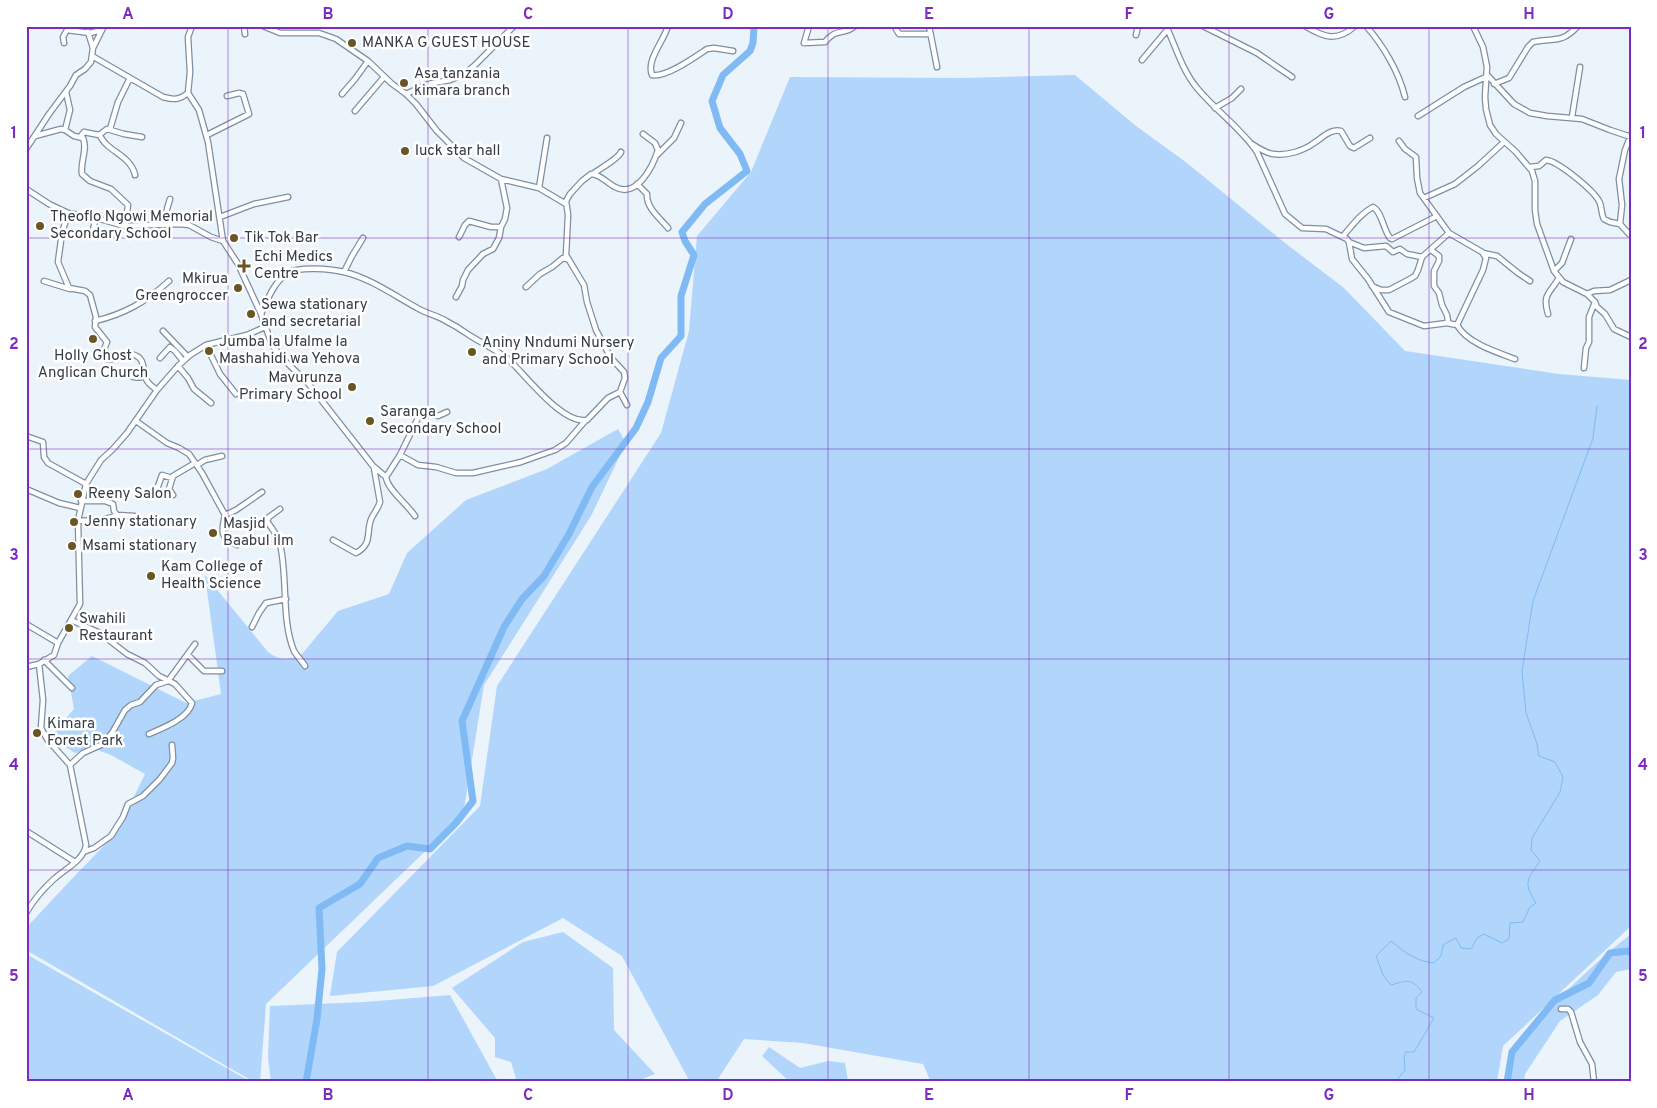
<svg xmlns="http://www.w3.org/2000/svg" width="1657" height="1108" font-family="Overpass,sans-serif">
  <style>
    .green { fill: #b1d5fb }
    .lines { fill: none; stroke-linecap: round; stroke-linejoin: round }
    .stream { stroke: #80baf4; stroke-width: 1 }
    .river { stroke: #80baf4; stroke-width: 7 }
    .minor-casing { stroke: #7d8fa3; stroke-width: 7 }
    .minor { stroke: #fff; stroke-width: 4.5 }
    .grid { fill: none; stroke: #7b2cbf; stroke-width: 1; stroke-opacity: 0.55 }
    .poi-dot { fill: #695624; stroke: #fff; stroke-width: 2 }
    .labels { text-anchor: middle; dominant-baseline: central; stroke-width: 5; stroke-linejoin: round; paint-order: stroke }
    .poi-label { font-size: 15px; fill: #333b44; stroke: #fff; text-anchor: start }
    .neatline { fill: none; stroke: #7b2cbf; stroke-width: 2 }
    .grid-label { font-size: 16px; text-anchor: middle; font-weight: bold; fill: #7b2cbf }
  </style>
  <rect width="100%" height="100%" fill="#ebf3fb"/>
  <path class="green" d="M1075 75 1136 126 1187 163 1285 243 1344 288 1405 351 1559 374 1631 380V926L1503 1046 1497 1082H931L923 1064 803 1043 744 1039 716 1082H690L622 956 563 918 433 986 330 996 337 952 480 806 497 686 661 433 689 331 697 236 751 172 790 77 961 78Z
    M618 429 626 443 591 516 484 685 463 815 266 1004 260 1082H254L26 950V928L68 883 117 832 145 774 111 755 92 748 75 753 50 737 74 709 68 676 92 656 186 703 221 694 205 575 268 652C279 661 291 660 302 654L338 611 389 594 407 553 466 500 547 469Z
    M563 932 613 968 614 1030 655 1074 635 1082H517L511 1062 495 1057V1038L452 988 523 942Z
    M1631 934V969L1616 972 1598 995 1560 1021 1525 1074 1524 1082H1504L1513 1048 1533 1022 1606 954Z
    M26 954 251 1082H26Z
    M450 995 498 1082H271L268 1058 270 1006 365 1002Z
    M769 1047 800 1068 828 1061 845 1063 848 1081 850 1082H790L762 1056Z"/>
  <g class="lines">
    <path class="stream" d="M1398 1082 1397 1080 1405 1070 1404 1057 1406 1052H1414L1434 1018 1416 1009V998L1422 992C1411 977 1406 981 1391 985L1383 975 1376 956 1391 941C1406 953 1415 961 1434 963L1441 956 1443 945 1456 938 1461 948 1471 949 1477 938 1484 934 1502 943 1509 939 1510 923 1523 922 1530 907 1536 903C1523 883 1527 879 1540 861L1531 850 1532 838 1560 792 1563 777 1555 762 1539 756 1537 744 1526 713 1522 671 1533 601 1593 438 1597 406"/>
    <path class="river" d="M306 1082 317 1019 322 969 319 908 360 884 378 858 407 846 430 849 456 823 473 801 462 721 504 627 522 599 544 576 569 534 592 487 636 428 648 402 661 358 681 336V296L694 255 685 241 682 232 705 204 747 171 740 154 720 128 712 101 723 75 750 51 753 43 754 26
      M1507 1082 1512 1052 1555 1000 1589 983 1610 953 1629 951 1631 953"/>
    <g class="minor-casing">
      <path id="minor" d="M192 26 188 37 190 72 188 93 199 110 208 142 223 241 238 264 261 314 272 345 283 359 308 383 373 466 386 477
        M244 26 245 34
        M263 26 280 33H319L336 39 368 61 391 83 406 94 416 104 437 131 464 158 501 179 539 188 566 204
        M668 26C664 41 646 60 652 75 666 78 695 57 707 49L714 48 733 51
        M809 26 804 43 825 42C837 27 843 36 855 26
        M897 26 896 29 899 34H930
        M929 26 937 67
        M1166 26C1176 47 1182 70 1197 88 1215 110 1242 129 1257 152L1285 214 1302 228 1326 229 1347 239 1349 242 1352 259 1368 279 1389 312 1424 326 1447 323 1457 325C1467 343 1496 352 1515 359
        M1203 26 1257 53 1292 77
        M1305 26C1325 38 1337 42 1355 26
        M1366 26C1383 45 1399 72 1405 97
        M1473 26 1483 47 1487 67 1485 97 1486 109 1490 125 1496 134 1516 152 1532 171 1535 181V210L1537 224 1554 271 1563 282 1587 294 1595 302 1597 307 1605 314 1614 329 1631 337
        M88 32 93 48
        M1136 35 1138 26
        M64 43 63 37 67 30 90 33 102 30
        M92 56 163 97C174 100 179 100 188 93
        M1142 60 1168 29
        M1488 76 1514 104 1530 113 1547 116 1582 119 1610 130 1631 137
        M1494 84 1509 78 1528 47 1533 42C1554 37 1560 45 1578 26
        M342 94 355 79 368 61
        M406 94 428 84 450 80 464 74 474 66 514 26
        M1215 108 1232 98 1241 89
        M355 111 384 77
        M1418 116 1464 87 1488 76
        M1572 117 1580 67
        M110 129 118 102 130 78
        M65 130 70 110 66 92
        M99 135 107 129 124 134 142 137
        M207 135 249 114 243 94 239 93 227 96
        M35 136 61 129 65 130 74 136 83 138C88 149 80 162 82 174L90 181 111 189 128 205 125 226
        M80 137 84 132 99 135C102 138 103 142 107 145 117 154 132 160 135 175
        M1399 141 1405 149 1416 157 1417 178 1420 193 1449 233 1482 252 1486 258 1483 270 1457 325
        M1252 144C1258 148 1266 153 1273 154 1287 156 1303 151 1314 143 1322 138 1331 128 1341 131L1350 146 1354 148 1370 138
        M26 149 49 114 70 86 76 75 85 69 91 62 93 48 104 26
        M657 155 674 138 681 123
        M1530 167 1539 166 1546 160C1558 161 1593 190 1599 201 1602 206 1601 214 1604 219L1610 222 1620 224
        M594 173C601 168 618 159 621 152
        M637 184 647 194C646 208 660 218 668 228
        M539 188 547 138
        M26 189 49 204 68 213 96 218 125 226 179 224 189 225 211 237 223 241
        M1424 198 1455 184 1478 166 1504 142
        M68 213 62 233 58 262 69 288 85 291 90 295 96 317 95 327 107 342C104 348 103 354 107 359 115 362 121 353 130 354 146 356 142 368 146 379 148 384 153 387 157 390
        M220 217 254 204 288 197
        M166 225 167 209 170 199
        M85 233H92L96 218
        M1629 234 1620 224 1622 205 1619 179 1625 150 1631 135
        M1343 236C1353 225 1360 214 1373 207 1382 212 1383 229 1390 238L1392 239 1437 216
        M459 237 465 225 469 221 491 227H501
        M1349 242 1364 248 1386 246 1393 252 1400 249 1407 254 1422 257
        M1431 250 1439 256V261L1434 271V286L1439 293 1442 305 1447 315 1448 321 1447 323
        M1483 253 1497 256 1518 273 1530 281
        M1554 271 1562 263 1571 239
        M344 272 352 256 363 238
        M44 281 70 289
        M1372 286 1381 290H1389L1410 279 1415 276 1418 270 1422 257 1449 233
        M526 287 540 274 552 267 563 258 567 259
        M1587 294 1594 291 1610 290 1631 280
        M456 297 462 286 463 280 468 270 483 254 493 249 499 238 501 227 505 219 507 208 501 179
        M261 314C267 301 274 281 288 273 299 266 331 269 344 272 370 278 395 296 419 309 428 314 438 316 446 321 454 325 462 330 469 335 482 343 496 350 508 359 525 374 562 425 587 420L608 398 620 392
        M1548 314C1542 294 1550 293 1559 278
        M95 321C125 314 147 301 169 281
        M163 331 188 357
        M206 345 220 374 236 394
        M160 358 170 347 175 351 183 361
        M178 366 188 378 194 389 211 403
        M1584 368 1586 348 1589 342V317L1595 302
        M125 373C132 377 139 380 145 375
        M627 405 620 392 625 378 624 372 611 358 596 330 587 302 584 285 566 255 568 215 566 201 570 194 582 181 591 174C600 174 607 183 615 187 637 199 653 166 658 150L655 143 643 134
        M136 421 167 443 179 448 189 454 202 473 225 515C221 532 220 538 237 545
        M26 436 43 442 44 457 48 463 86 484
        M400 455 418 465 436 467 456 473H473L521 462 555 450 566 443 585 421
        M197 465 205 460 222 456
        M26 489 59 503 80 508
        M157 489 162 475 172 478
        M173 495 169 489 173 476 195 463
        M81 501H105L113 504 114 511 117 515 134 516
        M280 509 269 517 267 521C271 528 278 535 280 544 288 577 281 620 294 651 297 656 302 661 305 666
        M225 515 236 510 262 492
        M415 516C407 504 387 489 386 477L400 455 420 414 424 412 438 416 447 412
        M78 521C90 520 106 521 117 515
        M333 540 356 553C374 543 365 531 372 517 375 512 378 508 380 502L374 468
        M71 620 100 633 127 654 145 663 159 676 175 684 192 703C189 718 163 728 149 734
        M26 624 58 643
        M252 627 259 613 266 603 286 599
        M188 655 204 671H222
        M44 660 72 688
        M26 667 39 664
        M70 765 83 753 103 744 112 733 125 710 131 705 140 702 156 685 168 681 195 644
        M26 831 75 862
        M86 851 94 848 111 836 123 817 128 804 143 796 160 779 172 763 173 758 172 745
        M26 913C33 901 44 888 54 879 65 869 84 860 86 845L70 765 47 739 41 728 43 700 39 664 54 655 58 643 80 604 78 521 86 484 101 460 113 449 127 433 157 390 178 366 190 355 206 345 247 335 265 327
        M1561 1009H1568L1571 1012 1580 1042 1592 1064 1594 1082"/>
    </g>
    <use href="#minor" class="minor"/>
  </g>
  <path class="grid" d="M228 26V1082M428 26V1082M628 26V1082M828 26V1082M1029 26V1082M1229 26V1082M1429 26V1082M26 238H1631M26 449H1631M26 659H1631M26 870H1631"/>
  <g class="poi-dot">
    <circle cx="352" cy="43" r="5"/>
    <circle cx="404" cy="83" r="5"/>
    <circle cx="405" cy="151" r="5"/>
    <circle cx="40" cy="226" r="5"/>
    <circle cx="234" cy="238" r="5"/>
    <path d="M241.5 258.5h5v5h5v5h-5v5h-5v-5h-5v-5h5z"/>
    <circle cx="238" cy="288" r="5"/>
    <circle cx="251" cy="314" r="5"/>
    <circle cx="93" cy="339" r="5"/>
    <circle cx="209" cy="351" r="5"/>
    <circle cx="472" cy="352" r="5"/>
    <circle cx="352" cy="387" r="5"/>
    <circle cx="370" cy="421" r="5"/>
    <circle cx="78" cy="494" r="5"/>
    <circle cx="74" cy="522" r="5"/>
    <circle cx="213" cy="533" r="5"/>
    <circle cx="72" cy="546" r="5"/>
    <circle cx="151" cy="576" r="5"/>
    <circle cx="69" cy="628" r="5"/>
    <circle cx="37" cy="733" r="5"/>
  </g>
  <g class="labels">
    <g class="poi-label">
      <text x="362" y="43">MANKA G GUEST HOUSE</text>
      <text x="414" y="74">Asa tanzania<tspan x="414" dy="17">kimara branch</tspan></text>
      <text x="415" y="151">luck star hall</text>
      <text x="50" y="217">Theoflo Ngowi Memorial<tspan x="50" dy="17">Secondary School</tspan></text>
      <text x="244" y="238">Tik Tok Bar</text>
      <text x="254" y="257">Echi Medics<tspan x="254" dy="17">Centre</tspan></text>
      <text x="228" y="279" text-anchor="end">Mkirua<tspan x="228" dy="17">Greengroccer</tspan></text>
      <text x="261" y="305">Sewa stationary<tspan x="261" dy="17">and secretarial</tspan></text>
      <text x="219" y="342">Jumba la Ufalme la<tspan x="219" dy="17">Mashahidi wa Yehova</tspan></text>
      <text x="482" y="343">Aniny Nndumi Nursery<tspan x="482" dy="17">and Primary School</tspan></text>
      <text x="93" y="356" text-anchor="middle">Holly Ghost<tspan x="93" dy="17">Anglican Church</tspan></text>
      <text x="342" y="378" text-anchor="end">Mavurunza<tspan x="342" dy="17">Primary School</tspan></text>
      <text x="380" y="412">Saranga<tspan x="380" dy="17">Secondary School</tspan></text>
      <text x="88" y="494">Reeny Salon</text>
      <text x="84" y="522">Jenny stationary</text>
      <text x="223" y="524">Masjid<tspan x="223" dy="17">Baabul ilm</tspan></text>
      <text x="82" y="546">Msami stationary</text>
      <text x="161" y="567">Kam College of<tspan x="161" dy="17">Health Science</tspan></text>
      <text x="79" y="619">Swahili<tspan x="79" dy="17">Restaurant</tspan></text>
      <text x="47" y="724">Kimara<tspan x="47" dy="17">Forest Park</tspan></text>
    </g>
  </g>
  <rect width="1657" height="1108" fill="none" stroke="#ffffff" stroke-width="55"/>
  <rect x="28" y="28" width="1602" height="1052" class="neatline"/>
  <g class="grid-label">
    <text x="128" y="19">A</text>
    <text x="328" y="19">B</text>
    <text x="528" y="19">C</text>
    <text x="728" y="19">D</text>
    <text x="929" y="19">E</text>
    <text x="1129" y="19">F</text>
    <text x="1329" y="19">G</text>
    <text x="1529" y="19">H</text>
    <text x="14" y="138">1</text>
    <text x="1643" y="138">1</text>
    <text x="14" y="349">2</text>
    <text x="1643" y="349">2</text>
    <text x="14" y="560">3</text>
    <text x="1643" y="560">3</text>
    <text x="14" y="770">4</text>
    <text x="1643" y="770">4</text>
    <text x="14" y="981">5</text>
    <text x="1643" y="981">5</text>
    <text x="128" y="1100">A</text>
    <text x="328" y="1100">B</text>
    <text x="528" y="1100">C</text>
    <text x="728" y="1100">D</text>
    <text x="929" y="1100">E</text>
    <text x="1129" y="1100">F</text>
    <text x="1329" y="1100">G</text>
    <text x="1529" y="1100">H</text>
  </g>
</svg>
